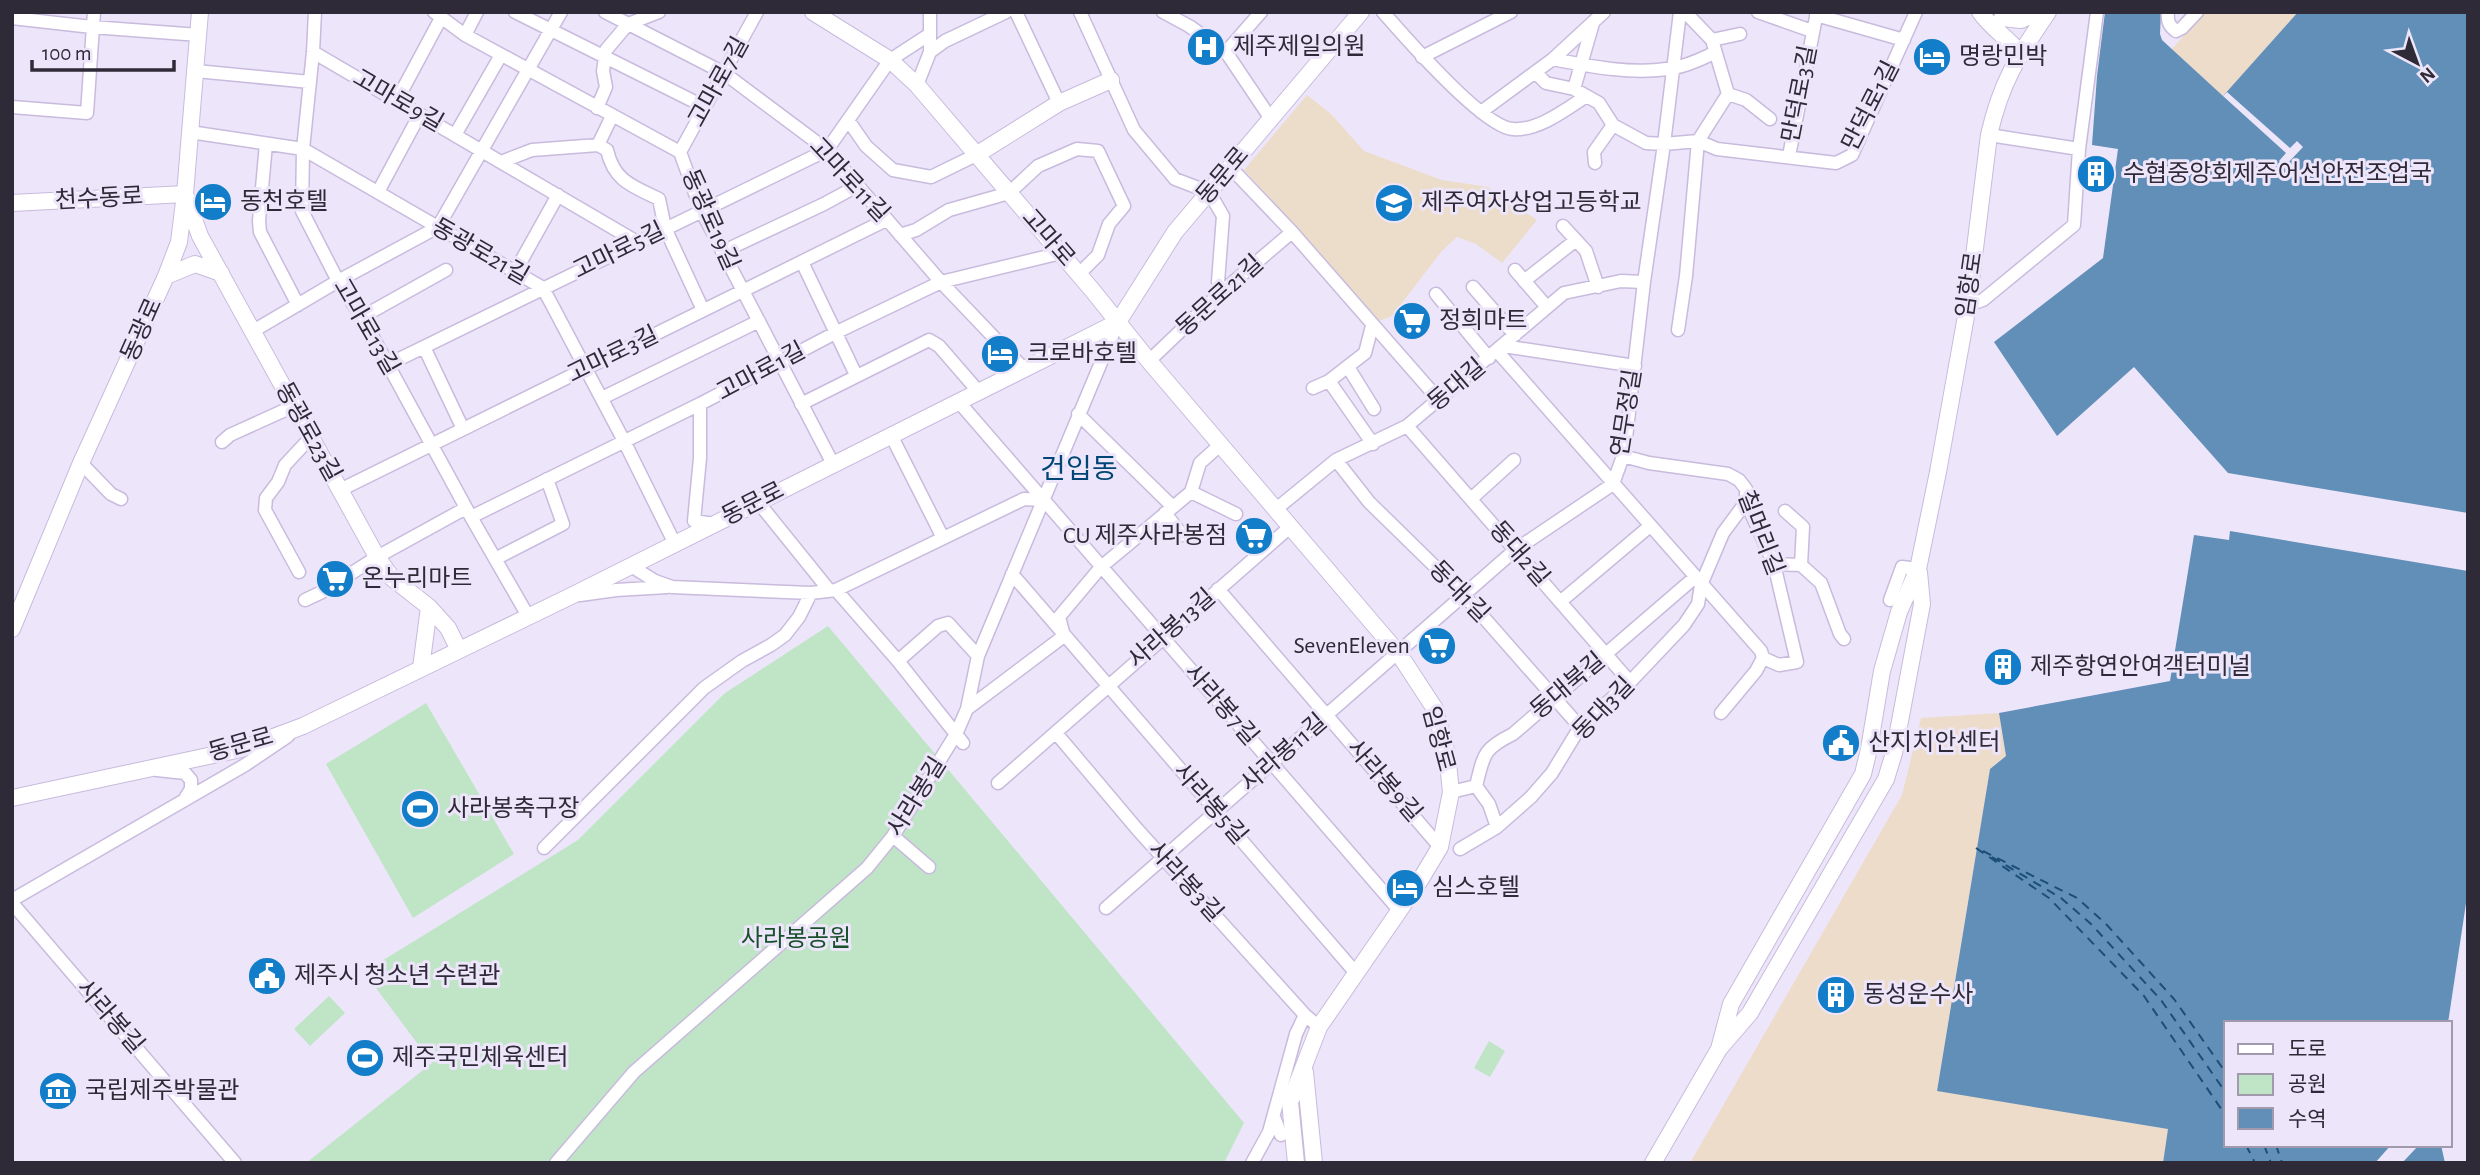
<svg xmlns="http://www.w3.org/2000/svg" width="2480" height="1175" font-family="'Alegreya Sans','Noto Sans KR',sans-serif">
  <style>
    .industrial { fill: #eddcca }
    .education { fill: #ecddca }
    .green { fill: #bfe5c6 }
    .water { fill: #628fb8 }
    .pier { fill: #ede5fa }
    .lines { fill: none; stroke-linecap: round; stroke-linejoin: round }
    .ferry { stroke: #1b4f77; stroke-width: 2; stroke-dasharray: 9 7; stroke-linecap: butt }
    .minor-casing { stroke: #c8bbdd; stroke-width: 15 }
    .major-casing { stroke: #c8bbdd; stroke-width: 18 }
    .minor { stroke: #fff; stroke-width: 12 }
    .major { stroke: #fff; stroke-width: 16 }
    .labels { text-anchor: middle; dominant-baseline: central; stroke-width: 6; stroke-linejoin: round; paint-order: stroke }
    .poi-label { font-size: 24px; fill: #2f2a37; stroke: #ede5fa; text-anchor: start }
    .street-label { font-size: 24px; fill: #2f2a37; stroke: #ede5fa }
    .park-label { font-size: 24px; fill: #17502a; stroke: #ede5fa }
    .quarter-label { font-size: 28px; fill: #004675; stroke: #ede5fa }
  </style>
  <rect width="100%" height="100%" fill="#ede5fa"/>
  <path class="industrial" d="M2205 12H2298L2223 96 2171 50Z
    M1999 713 2006 756 1990 769 1937 1090 2169 1129 2163 1163H1690L1902 795 1921 718Z"/>
  <path class="education" d="M1307 95 1331 114 1364 151 1442 180 1488 187 1537 220 1502 263 1476 244 1457 237 1441 252 1392 316 1379 321 1244 170Z"/>
  <path class="green" d="M828 626 1244 1123 1224 1163H306L432 1063 364 972 578 840 725 693Z
    M426 703 514 854 413 918 326 764Z
    M329 996 345 1013 310 1046 294 1029Z
    M1489 1041 1505 1051 1490 1077 1474 1068Z"/>
  <path class="water" d="M2105 12H2161L2160 34 2162 40 2223 96 2298 12H2468V513L2228 473 2134 367 2057 436 1994 342 2103 258 2118 149 2092 145 2097 76Z
    M2230 531 2468 571V890L2448 1023H2226V1145H2391L2375 1163H2163L2168 1129 1937 1091 1990 769 2006 756 1999 713 2170 681 2194 535 2229 540Z
    M2419 1145H2441L2445 1163H2402Z"/>
  <path class="pier" d="M2227 92 2290 148 2297 141 2303 147 2285 166 2279 161 2286 153 2223 96Z"/>
  <g class="lines">
    <path class="ferry" d="M1976 848 2049 898 2144 996 2226 1116
      M1983 851 2077 898 2106 924 2174 999 2226 1073
      M1992 857 2061 898 2091 924 2161 1000 2226 1093
      M2246 1145 2255 1163
      M2264 1145 2271 1163
      M2276 1145 2282 1163"/>
    <g class="minor-casing">
      <path id="minor" d="M315 12 313 52 303 149 302 211 338 281 362 317 471 517 528 616
        M434 12 465 35 680 152 701 210 833 464
        M515 12 705 107
        M605 12 724 73 827 150 941 282 1024 369
        M1016 12 1059 103
        M1080 12 1134 130 1175 179 1209 192 1223 216 1218 282 1222 291
        M1163 12 1189 26 1226 52 1271 119
        M1383 12C1404 36 1484 128 1513 129 1538 131 1565 110 1585 97
        M1685 12 1712 40 1728 94
        M1758 12 1812 31
        M2168 12C2167 21 2169 26 2176 31L2182 28 2197 12
        M1816 15 1904 40
        M12 18 92 27 199 35
        M1593 23 1574 89 1599 103 1613 125 1646 143 1664 144 1698 141 1728 94
        M465 35 477 12
        M1712 40 1740 34
        M313 52 637 242
        M930 52 945 41 1006 12
        M1226 52 1261 12
        M1422 57 1511 12
        M1553 59C1592 67 1634 75 1673 68 1688 66 1701 59 1714 53
        M196 71 310 82
        M1535 72 1546 83 1574 89
        M917 85 930 52V12
        M1728 94 1746 100 1770 119
        M397 100 441 18
        M12 107 87 113 94 12
        M597 108 606 87 603 71 606 50 628 24 659 12
        M1481 112 1553 59 1604 12
        M848 120 866 146 893 170 931 177 976 155
        M190 132 303 149 543 288 624 441 675 544
        M455 135 501 55
        M1989 135 2079 149
        M266 144 259 221 260 232 298 305
        M598 145 612 116
        M680 152 757 12
        M1789 156 1817 12
        M501 162 532 150 598 145 607 150C614 181 632 186 659 199L665 228 703 310
        M1595 163 1594 152 1613 125
        M1230 167 1292 232 1439 400
        M378 192 420 114
        M1563 226 1586 251 1598 287
        M900 235 916 230 949 210 1009 193 1038 166 1077 149 1098 151 1124 206 1109 224 1098 255 1079 274
        M722 252 824 204 857 186
        M802 262 856 375
        M1515 270 1546 306
        M515 272 558 195
        M1524 281 1576 240
        M1473 287 1515 335
        M1436 294 1489 358
        M1968 305 1983 300 2074 225 2079 149 2097 12
        M362 317 446 270
        M1678 330 1686 276 1698 141 1717 149 1836 163 1852 155 1916 12
        M253 331 338 281 438 227 561 12
        M1503 346 1635 366
        M424 347 463 429
        M1497 351 1761 651 1763 658
        M1149 361 1218 295 1292 232
        M387 365 827 150 890 60 930 34
        M1348 367 1374 409
        M1329 381 1373 444
        M1313 388 1329 381 1365 353 1372 326
        M602 398 759 321
        M958 401 1399 910
        M700 404V458L694 521 714 524
        M801 404 929 340 939 346 978 391
        M1078 414 1173 507
        M1407 426 1630 682
        M891 435 943 538
        M222 442 230 435 294 406
        M1623 456 1649 463 1728 474 1739 480 1746 489V502L1774 564 1797 662 1779 665 1763 658
        M1336 460 1369 502 1464 595 1580 727
        M81 463 111 494 121 499
        M340 490 886 220
        M1191 492 1236 514
        M1471 499 1514 460
        M758 502 829 590
        M1275 510 1336 460 1407 426 1564 293 1621 281 1644 282
        M1785 511 1803 527 1801 565
        M1165 513 1182 535
        M471 517 700 404 837 332 941 282 1061 253
        M495 559 563 524 547 479
        M1774 564 1801 565 1821 583 1840 634 1844 639
        M631 566 655 581 672 587 811 593 836 590 1024 499 1042 500
        M299 572 265 510 266 498 278 482 285 465 311 437
        M1012 574 1355 972
        M1218 589 1440 847
        M836 590 898 661 963 743
        M580 595 616 590 667 587
        M305 600 322 592 377 557 466 508
        M1890 600 1902 567 1918 569
        M1560 602 1650 526
        M898 661 938 626 948 623 978 656
        M967 709 1064 636 1059 617 1101 567 1191 492 1200 463 1220 445
        M1721 713 1756 671 1763 658
        M1056 733 1137 829 1305 1015 1319 1027
        M157 770 185 773 191 780V789L186 797
        M998 783 1290 527
        M1476 786 1489 804 1497 827
        M1451 792 1476 786C1484 754 1483 749 1513 734L1694 578
        M893 836 929 867
        M544 848 704 688 742 661 771 645 785 635 799 617 811 593
        M1460 849 1497 827 1531 797 1552 773 1580 727 1630 682 1684 625 1698 604 1701 585 1723 533 1746 502
        M12 900 245 765 288 736
        M12 903 235 1163
        M1106 908 1515 550 1613 484 1623 456 1626 438 1644 282 1664 144 1680 12
        M1274 1117 1281 1135
        M556 1163 634 1072 867 868 893 836 956 734 967 709 978 656 1118 322
        M1252 1163 1269 1132 1296 1034 1305 1015"/>
    </g>
    <g class="major-casing">
      <path id="major" d="M813 12 890 60 917 85 1093 291 1149 361 1399 654 1435 709 1447 754 1451 792 1440 847 1419 882 1319 1027 1290 1102 1296 1163
        M1980 12C1992 29 2007 37 2020 53
        M2002 18 2021 20 2038 12
        M976 155 1059 103 1111 80
        M12 203 185 194 200 236 377 557 392 578 429 607 448 628 459 650
        M166 276 195 264 221 273
        M12 629 81 463 166 276 179 242 185 194 200 12
        M421 668 429 607
        M12 798 241 749 303 726 569 597 1118 322 1175 232 1361 12
        M1719 1049 1731 1004 1863 774 1869 749 1882 671 1899 612 1918 569 1938 472 1968 305 1989 135C2001 82 2018 56 2048 12
        M1305 1072 1314 1163
        M1653 1163 1719 1049 1750 1013 1886 779 1894 753 1922 604 1919 572"/>
    </g>
    <use href="#minor" class="minor"/>
    <use href="#major" class="major"/>
  </g>
  <defs>
    <g id="hospital-disc" transform="scale(2.0125)"><circle r="9.5" fill="#127dc8" stroke="#ede5fa"/><path d="M-5-5h3v3.5h4V-5h3V5h-3V1.5h-4V5h-3Z" fill="#fff"/></g>
    <g id="hotel-disc" transform="scale(2.0125)"><circle r="9.5" fill="#127dc8" stroke="#ede5fa"/><path d="M-6-4.5h1.5V1H6V5H4.5V3h-9V5H-6ZM-4 0a1.8 1.8 0 1 1 3.6 0ZM.5 0V-2.5h3Q6-2.5 6 0Z" fill="#fff"/></g>
    <g id="building-disc" transform="scale(2.0125)"><circle r="9.5" fill="#127dc8" stroke="#ede5fa"/><path d="M-4-6H4V6H1V3H-1V6H-4ZM-2.5-4.3h1.7v1.8h-1.7ZM.8-4.3h1.7v1.8H.8ZM-2.5-1h1.7V.8h-1.7ZM.8-1h1.7V.8H.8Z" fill="#fff"/></g>
    <g id="school-disc" transform="scale(2.0125)"><circle r="9.5" fill="#127dc8" stroke="#ede5fa"/><path d="M0-5L7-2L0 1L-7-2ZM-4 1L0 2.5L4 1V4Q0 6-4 4Z" fill="#fff"/></g>
    <g id="supermarket-disc" transform="scale(2.0125)"><circle r="9.5" fill="#127dc8" stroke="#ede5fa"/><path d="M-6-5.5h2.5l.6 2H6L4.5 2H-2.5L-4.4-4H-6ZM-1.5 3.2a1.3 1.3 0 1 0 .1 0ZM3 3.2a1.3 1.3 0 1 0 .1 0Z" fill="#fff"/></g>
    <g id="civic-disc" transform="scale(2.0125)"><circle r="9.5" fill="#127dc8" stroke="#ede5fa"/><path d="M-.6-6.5H3V-4.5H.6V-3L4-1V1h2V6H-6V1h2V-1L-.6-3ZM-1.2 2.5V6h2.4V2.5Z" fill="#fff"/></g>
    <g id="stadium-disc" transform="scale(2.0125)"><circle r="9.5" fill="#127dc8" stroke="#ede5fa"/><path d="M0-5a6.5 5 0 1 0 0 10a6.5 5 0 1 0 0-10ZM-3.5-1.8h7v3.6h-7Z" fill="#fff"/></g>
    <g id="museum-disc" transform="scale(2.0125)"><circle r="9.5" fill="#127dc8" stroke="#ede5fa"/><path d="M0-6L6-3V-2H-6V-3ZM-5-1h2V3h-2ZM-1-1h2V3h-2ZM3-1h2V3H3ZM-6 4H6V6H-6Z" fill="#fff"/></g>
  </defs>
  <g fill-rule="evenodd">
    <use href="#hospital-disc" x="1206" y="47"/>
    <use href="#hotel-disc" x="1932" y="57"/>
    <use href="#building-disc" x="2096" y="174"/>
    <use href="#hotel-disc" x="213" y="202"/>
    <use href="#school-disc" x="1394" y="203"/>
    <use href="#supermarket-disc" x="1412" y="321"/>
    <use href="#hotel-disc" x="1000" y="354"/>
    <use href="#supermarket-disc" x="1254" y="536"/>
    <use href="#supermarket-disc" x="335" y="579"/>
    <use href="#supermarket-disc" x="1437" y="646"/>
    <use href="#building-disc" x="2003" y="667"/>
    <use href="#civic-disc" x="1841" y="743"/>
    <use href="#stadium-disc" x="420" y="809"/>
    <use href="#hotel-disc" x="1405" y="888"/>
    <use href="#civic-disc" x="267" y="976"/>
    <use href="#building-disc" x="1836" y="995"/>
    <use href="#stadium-disc" x="365" y="1058"/>
    <use href="#museum-disc" x="58" y="1091"/>
  </g>
  <g class="labels">
    <g class="poi-label">
      <text x="1233" y="47">제주제일의원</text>
      <text x="1959" y="57">명랑민박</text>
      <text x="2123" y="174">수협중앙회제주어선안전조업국</text>
      <text x="240" y="202">동천호텔</text>
      <text x="1421" y="203">제주여자상업고등학교</text>
      <text x="1439" y="321">정희마트</text>
      <text x="1027" y="354">크로바호텔</text>
      <text x="1227" y="536" text-anchor="end">CU 제주사라봉점</text>
      <text x="362" y="579">온누리마트</text>
      <text x="1410" y="646" text-anchor="end">SevenEleven</text>
      <text x="2030" y="667">제주항연안여객터미널</text>
      <text x="1868" y="743">산지치안센터</text>
      <text x="447" y="809">사라봉축구장</text>
      <text x="1432" y="888">심스호텔</text>
      <text x="294" y="976">제주시 청소년 수련관</text>
      <text x="1863" y="995">동성운수사</text>
      <text x="392" y="1058">제주국민체육센터</text>
      <text x="85" y="1091">국립제주박물관</text>
    </g>
    <g class="street-label">
      <text transform="translate(719 82) rotate(-61)">고마로7길</text>
      <text transform="translate(1800 94) rotate(-79)">만덕로3길</text>
      <text transform="translate(398 101) rotate(30)">고마로9길</text>
      <text transform="translate(1871 106) rotate(-63)">만덕로1길</text>
      <text transform="translate(1223 176) rotate(-50)">동문로</text>
      <text transform="translate(849 180) rotate(47)">고마로11길</text>
      <text transform="translate(99 199) rotate(-3)">천수동로</text>
      <text transform="translate(710 220) rotate(66)">동광로19길</text>
      <text transform="translate(1048 238) rotate(49)">고마로</text>
      <text transform="translate(619 251) rotate(-26)">고마로5길</text>
      <text transform="translate(480 252) rotate(30)">동광로21길</text>
      <text transform="translate(1970 285) rotate(-82)">임항로</text>
      <text transform="translate(1220 296) rotate(-42)">동문로21길</text>
      <text transform="translate(366 327) rotate(60)">고마로13길</text>
      <text transform="translate(142 330) rotate(-66)">동광로</text>
      <text transform="translate(613 355) rotate(-26)">고마로3길</text>
      <text transform="translate(761 372) rotate(-28)">고마로1길</text>
      <text transform="translate(1457 385) rotate(-40)">동대길</text>
      <text transform="translate(1627 413) rotate(-81)">연무정길</text>
      <text transform="translate(308 432) rotate(61)">동광로23길</text>
      <text transform="translate(753 504) rotate(-27)">동문로</text>
      <text transform="translate(1760 533) rotate(69)">칠머리길</text>
      <text transform="translate(1519 554) rotate(49)">동대2길</text>
      <text transform="translate(1459 592) rotate(46)">동대1길</text>
      <text transform="translate(1172 629) rotate(-41)">사라봉13길</text>
      <text transform="translate(1568 686) rotate(-40)">동대북길</text>
      <text transform="translate(1221 705) rotate(49)">사라봉7길</text>
      <text transform="translate(1604 709) rotate(-46)">동대3길</text>
      <text transform="translate(1438 739) rotate(75)">임항로</text>
      <text transform="translate(241 745) rotate(-16)">동문로</text>
      <text transform="translate(1284 753) rotate(-41)">사라봉11길</text>
      <text transform="translate(1384 781) rotate(49)">사라봉9길</text>
      <text transform="translate(917 797) rotate(-58)">사라봉길</text>
      <text transform="translate(1210 804) rotate(49)">사라봉5길</text>
      <text transform="translate(1185 882) rotate(48)">사라봉3길</text>
      <text transform="translate(110 1017) rotate(49)">사라봉길</text>
    </g>
    <g class="park-label">
      <text x="796" y="939">사라봉공원</text>
    </g>
    <g class="quarter-label">
      <text x="1079" y="470">건입동</text>
    </g>
  </g>
  <rect width="2480" height="1175" fill="none" stroke="#2f2a37" stroke-width="28"/>
  <rect x="2224" y="1021" width="228" height="126" fill="#ede5fa" stroke="#a19aac" stroke-width="2"/>
  <rect x="2238" y="1044" width="35" height="10" fill="#ffffff" stroke="#a19aac" stroke-width="2"/>
  <text x="2288" y="1056" font-size="21" fill="#2f2a37">도로</text>
  <rect x="2238" y="1074" width="35" height="21" fill="#bfe5c6" stroke="#a19aac" stroke-width="2"/>
  <text x="2288" y="1091" font-size="21" fill="#2f2a37">공원</text>
  <rect x="2238" y="1108" width="35" height="21" fill="#628fb8" stroke="#a19aac" stroke-width="2"/>
  <text x="2288" y="1126" font-size="21" fill="#2f2a37">수역</text>
  <g transform="translate(2417 63) rotate(139)" stroke="#ede5fa" stroke-width="5" paint-order="stroke">
  <path d="M0-5L12 26L0 18L-12 26Z" fill="#2f2a37"/>
  <text y="-10" font-size="19" font-weight="bold" text-anchor="middle" fill="#2f2a37">N</text>
  </g>
  <path d="M32 60v10h142v-10" fill="none" stroke="#2f2a37" stroke-width="3.5"/>
  <text x="42" y="60" font-size="21" fill="#2f2a37" stroke="#ede5fa" stroke-width="5" paint-order="stroke">100 m</text>
</svg>
